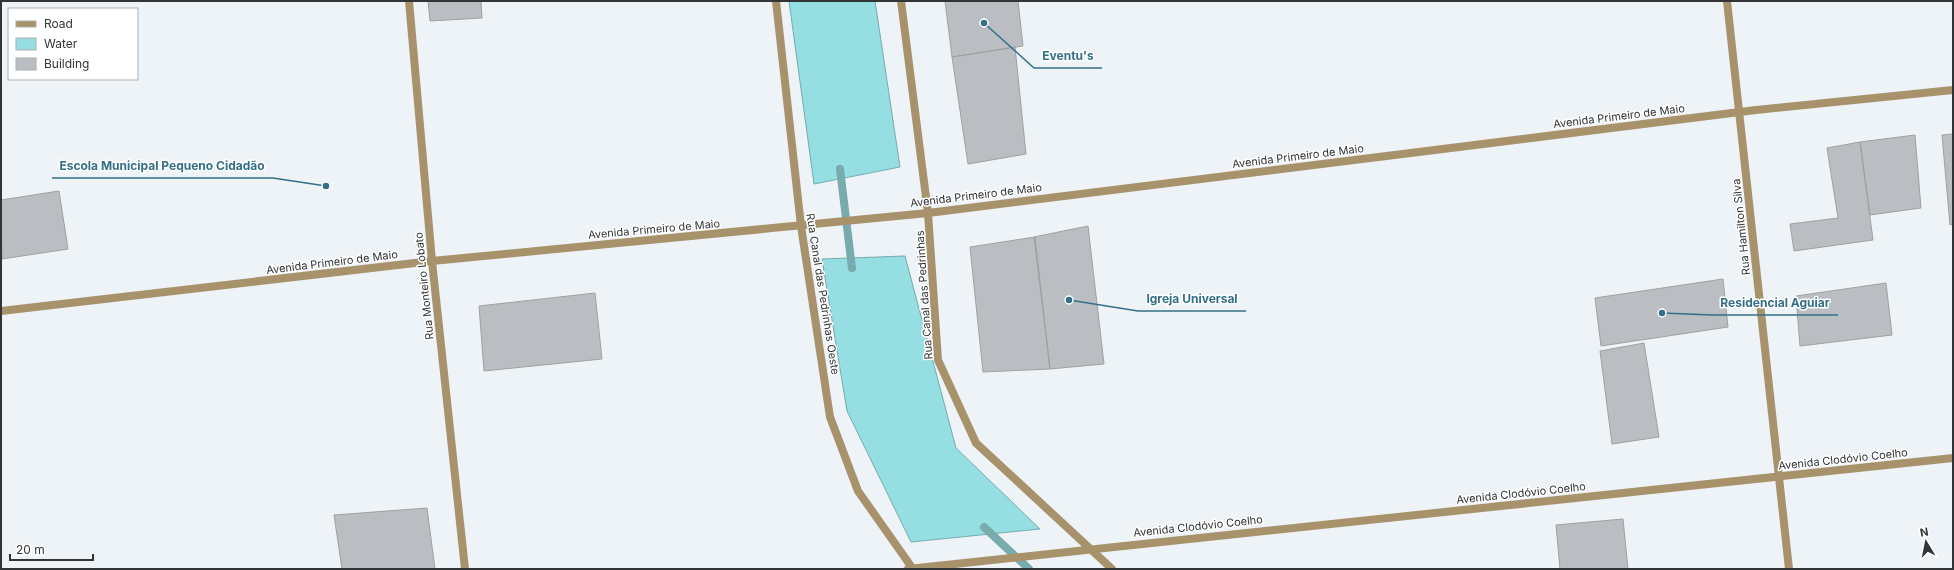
<svg xmlns="http://www.w3.org/2000/svg" width="1954" height="570" font-family="Inter,sans-serif">
  <style>
    .water { fill: #95dee1; stroke: #77abad }
    .lines { fill: none; stroke-linecap: round; stroke-linejoin: round }
    .stream { stroke: #77abad; stroke-width: 8 }
    .building { fill: #babec2; stroke: #9da1a4 }
    .street { stroke: #a8926b; stroke-width: 8 }
    .labels { text-anchor: middle; dominant-baseline: central; stroke-width: 3; stroke-linejoin: round; paint-order: stroke }
    .street-label { font-size: 11px; fill: #323435; stroke: #fff }
    .leader { fill: none; stroke: #337087; stroke-width: 1.5 }
    .callout-dot { fill: #337087; stroke: #fff; stroke-width: 1.5 }
    .callout-label { font-size: 12px; text-anchor: middle; font-weight: bold; fill: #337087; stroke: #fff; stroke-width: 3; stroke-linejoin: round; paint-order: stroke }
  </style>
  <rect width="100%" height="100%" fill="#eef3f7"/>
  <path class="water" d="M789 1H875L900 167 814 184Z
    M905 256 956 448 1040 529 911 542 847 411 822 259Z"/>
  <g class="lines">
    <path class="stream" d="M840 169 852 268
      M984 527 1029 569"/>
  </g>
  <path class="building" d="M428 1H481L482 18 430 21Z
    M945 1H1018L1023 46 952 57Z
    M1015 47 1026 154 968 164 952 57Z
    M1953 134V224L1950 225 1942 135Z
    M1915 135 1921 208 1870 215 1860 142Z
    M1860 142 1873 240 1794 251 1790 224 1838 218 1827 148Z
    M59 191 68 249 2 259 1 200Z
    M1088 226 1104 364 1050 369 1034 237Z
    M1035 237 1050 369 983 372 970 247Z
    M1723 279 1728 327 1601 346 1595 298Z
    M1886 283 1892 335 1800 346 1796 296Z
    M595 293 602 359 484 371 479 306Z
    M1644 343 1659 437 1612 444 1600 351Z
    M427 508 435 569H342L334 515Z
    M1623 519 1628 569H1560L1556 525Z"/>
  <g class="lines">
    <path class="street" d="M409 1 432 261 465 569
      M776 1 801 226 830 417 858 491 913 569
      M901 1 928 213 938 360 976 443 1112 569
      M1727 1 1789 569
      M1 311 432 261 928 213 1756 110 1953 90
      M908 569 1953 458"/>
  </g>
  <g class="labels">
    <g class="street-label">
      <text transform="translate(1619 116) rotate(-7)">Avenida Primeiro de Maio</text>
      <text transform="translate(1298 156) rotate(-7)">Avenida Primeiro de Maio</text>
      <text transform="translate(976 195) rotate(-7)">Avenida Primeiro de Maio</text>
      <text transform="translate(1741 227) rotate(-96)">Rua Hamilton Silva</text>
      <text transform="translate(654 229) rotate(-5)">Avenida Primeiro de Maio</text>
      <text transform="translate(332 262) rotate(-7)">Avenida Primeiro de Maio</text>
      <text transform="translate(424 286) rotate(-96)">Rua Monteiro Lobato</text>
      <text transform="translate(823 294) rotate(81)">Rua Canal das Pedrinhas Oeste</text>
      <text transform="translate(924 295) rotate(-94)">Rua Canal das Pedrinhas</text>
      <text transform="translate(1843 459) rotate(-6)">Avenida Clodóvio Coelho</text>
      <text transform="translate(1521 493) rotate(-6)">Avenida Clodóvio Coelho</text>
      <text transform="translate(1198 526) rotate(-6)">Avenida Clodóvio Coelho</text>
    </g>
  </g>
  <path class="leader" d="M984 23L1034 68H1102M326 186L273 178H52M1069 300L1138 311H1246M1662 313L1712 315H1838"/>
  <g class="callout-dot">
    <circle cx="984" cy="23" r="4"/>
    <circle cx="326" cy="186" r="4"/>
    <circle cx="1069" cy="300" r="4"/>
    <circle cx="1662" cy="313" r="4"/>
  </g>
  <g class="callout-label">
    <text x="1068" y="60">Eventu's</text>
    <text x="162" y="170">Escola Municipal Pequeno Cidadão</text>
    <text x="1192" y="303">Igreja Universal</text>
    <text x="1775" y="307">Residencial Aguiar</text>
  </g>
  <rect width="1954" height="570" fill="none" stroke="#323435" stroke-width="4"/>
  <rect x="8" y="8" width="130" height="72" fill="#ffffff" stroke="#adaeae"/>
  <rect x="16" y="21" width="20" height="6" fill="#a8926b" stroke="#adaeae"/>
  <text x="44" y="28" font-size="12" fill="#323435">Road</text>
  <rect x="16" y="38" width="20" height="12" fill="#95dee1" stroke="#adaeae"/>
  <text x="44" y="48" font-size="12" fill="#323435">Water</text>
  <rect x="16" y="58" width="20" height="12" fill="#babec2" stroke="#adaeae"/>
  <text x="44" y="68" font-size="12" fill="#323435">Building</text>
  <g transform="translate(1926 542) rotate(350)" stroke="#ffffff" stroke-width="3" paint-order="stroke">
  <path d="M0-3L7 15L0 10L-7 15Z" fill="#323435"/>
  <text y="-6" font-size="11" font-weight="bold" text-anchor="middle" fill="#323435">N</text>
  </g>
  <path d="M10 554v6h83v-6" fill="none" stroke="#323435" stroke-width="2"/>
  <text x="16" y="554" font-size="12" fill="#323435" stroke="#ffffff" stroke-width="3" paint-order="stroke">20 m</text>
</svg>
